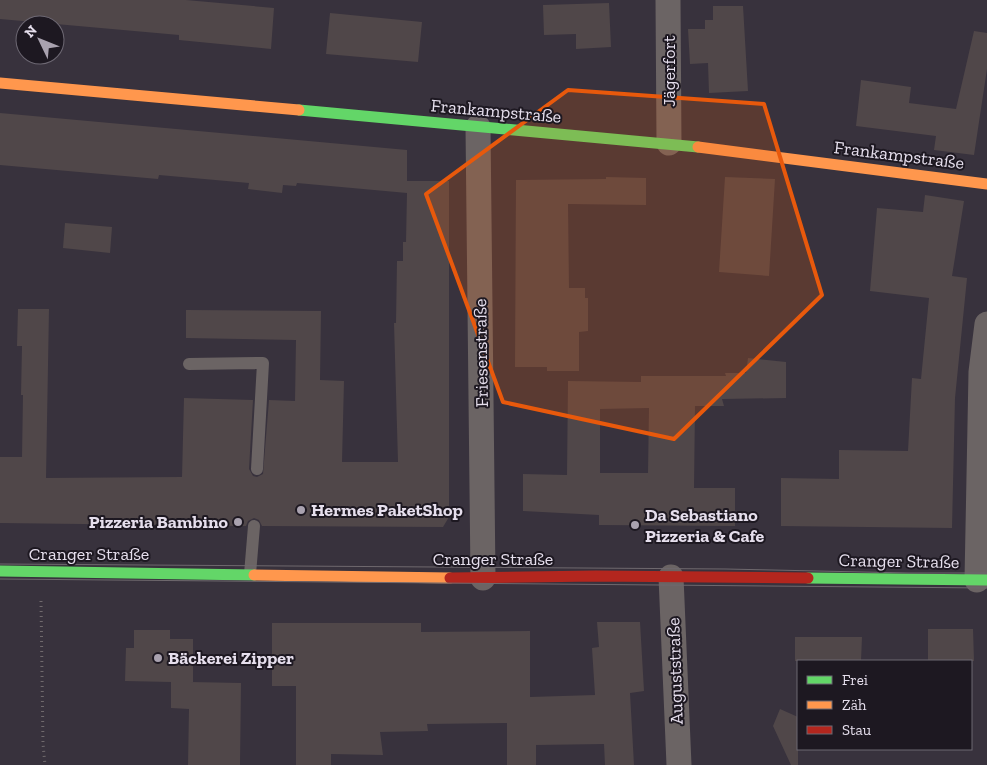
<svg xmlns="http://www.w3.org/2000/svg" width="987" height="765" font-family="'Zilla Slab',serif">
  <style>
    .building { fill: #504749; fill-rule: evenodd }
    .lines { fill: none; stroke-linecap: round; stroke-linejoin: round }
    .path { stroke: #706a6d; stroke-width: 3; stroke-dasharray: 1 4; stroke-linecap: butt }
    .lane { stroke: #6b6464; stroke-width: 12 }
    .street { stroke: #6b6464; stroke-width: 25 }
    .fast { stroke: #63d668; stroke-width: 11 }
    .slow { stroke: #ff974d; stroke-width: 11 }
    .jam { stroke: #b3261e; stroke-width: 11 }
    .tram { stroke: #6f696e; stroke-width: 1 }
    .marked { fill: #e8590c; fill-opacity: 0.2; stroke: #e8590c; stroke-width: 4; stroke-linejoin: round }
    .poi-dot { fill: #a9a2af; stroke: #1d1821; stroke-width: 2 }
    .labels { text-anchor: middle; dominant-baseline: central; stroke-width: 4; stroke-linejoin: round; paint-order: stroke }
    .street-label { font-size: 18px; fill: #e6dfed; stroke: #1d1821 }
    .poi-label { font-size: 18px; font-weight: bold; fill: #e6dfed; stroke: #1d1821; text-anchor: start }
  </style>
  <rect width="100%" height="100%" fill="#38323d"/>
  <path class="building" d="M0 0H186L274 8 271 49 179 40V35L0 19Z
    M609 3 611 47 576 49V34L544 35 543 5Z
    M713 6H743L748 91 709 93 708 63 690 64 688 29H705V20H713Z
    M330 13 422 22 418 62 326 54Z
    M974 31 987 33V69L974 155 934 150 936 136 856 126 861 80 911 87 909 103 956 109Z
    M0 113 407 150V181H449V517L443 527 262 526 259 520 254 518 248 521 246 526 0 523V457H22L23 395H21L22 346H17L18 309H49L46 478 182 477 184 398 253 400 249 469 253 476 257 477 263 474 269 400 295 401 296 340 186 338V310L321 311 320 380 344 381 342 462H398L394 323H396L397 261H403V242H406L407 193 297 183 296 186 283 185 282 193 248 189 249 183 159 175 158 179 0 165Z
    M606 177 646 178V205L568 204 569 288H585V298H588V331L579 332V371H547V367H515L516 180 606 179Z
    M725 177 775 179 769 276 719 272Z
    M925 195 964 201 952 276 967 278 955 398 952 528 781 526V478L839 479V450L908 451 912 378 921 379 929 298 870 291 877 208 923 212Z
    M65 223 112 227 110 253 63 248Z
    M748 358 786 362V398L722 399 724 406H695L694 488H735V526L599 525V515L523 511V474L567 475 568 381 641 382V376H726L725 373H746ZM649 408 648 473H600V409Z
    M597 622H640L644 691 630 693 634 765H605L604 744 536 745V765H507V723L427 724 428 731 380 732 383 755 331 754V765H296V686H272V623H421V632L530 631V697L595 695 592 648 599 647Z
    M928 629H973L974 661H928Z
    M134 630H170V639H193V682H190L241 683 240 765H188L189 709 171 708V682L125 681 126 648H134Z
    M795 637H862L861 661H795Z
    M780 709 798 717V765H791L773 726Z"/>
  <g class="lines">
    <path class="path" d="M41 601 43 744 45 765"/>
    <path class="lane" d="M189 364 263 363 257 469
      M250 574 254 526"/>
    <path class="street" d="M668 0 669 143
      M478 127 483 578
      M671 577 679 765
      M977 580 981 372 987 324"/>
    <path class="fast" d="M299 110 698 147
      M0 571 254 575
      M808 578 987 580"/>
    <path class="slow" d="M0 83 299 110
      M698 147 987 184
      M254 575 450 578"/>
    <path class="jam" d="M450 578 596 576 808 578"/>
    <path class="tram" d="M0 564 726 569 909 573H987
      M0 579 987 588"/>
  </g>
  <path class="marked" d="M568 90 764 104 822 295 674 439 503 402 426 194Z"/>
  <g class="poi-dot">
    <circle cx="301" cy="510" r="5"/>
    <circle cx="238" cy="522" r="5"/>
    <circle cx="635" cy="525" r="5"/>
    <circle cx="158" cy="658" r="5"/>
  </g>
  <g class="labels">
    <g class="street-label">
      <text transform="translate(669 71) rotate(-90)">Jägerfort</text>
      <text transform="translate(496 111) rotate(5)">Frankampstraße</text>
      <text transform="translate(899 155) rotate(7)">Frankampstraße</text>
      <text transform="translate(481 353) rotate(-91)">Friesenstraße</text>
      <text x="89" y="554">Cranger Straße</text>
      <text x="493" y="559">Cranger Straße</text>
      <text transform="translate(899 561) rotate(1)">Cranger Straße</text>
      <text transform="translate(675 671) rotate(-92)">Auguststraße</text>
    </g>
    <g class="poi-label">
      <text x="311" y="510">Hermes PaketShop</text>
      <text x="645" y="515">Da Sebastiano<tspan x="645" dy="21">Pizzeria &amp; Cafe</tspan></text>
      <text x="228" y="522" text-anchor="end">Pizzeria Bambino</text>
      <text x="168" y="658">Bäckerei Zipper</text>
    </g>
  </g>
  <rect x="797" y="660" width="175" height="90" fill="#1d1821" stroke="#6d6873"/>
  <rect x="807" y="676" width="25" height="8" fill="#63d668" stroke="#6d6873"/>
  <text x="842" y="685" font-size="15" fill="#e6dfed">Frei</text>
  <rect x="807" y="701" width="25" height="8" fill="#ff974d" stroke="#6d6873"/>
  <text x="842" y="710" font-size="15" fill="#e6dfed">Zäh</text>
  <rect x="807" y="726" width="25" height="8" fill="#b3261e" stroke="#6d6873"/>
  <text x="842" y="735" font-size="15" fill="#e6dfed">Stau</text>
  <g transform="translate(40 40) rotate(313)"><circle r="24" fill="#1d1821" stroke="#6d6873"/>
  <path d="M0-4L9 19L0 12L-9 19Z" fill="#a9a2af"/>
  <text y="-8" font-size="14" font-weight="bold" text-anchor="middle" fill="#e6dfed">N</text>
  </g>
</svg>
